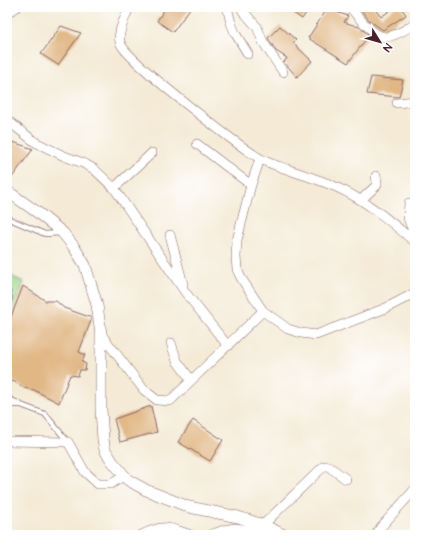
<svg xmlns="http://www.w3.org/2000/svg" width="422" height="542" font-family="'Architects Daughter',sans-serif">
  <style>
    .green { fill: #99d487; stroke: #727a59 }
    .building { fill: #e1b785 }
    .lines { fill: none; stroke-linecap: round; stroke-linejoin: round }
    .service-casing { stroke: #866666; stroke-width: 6 }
    .minor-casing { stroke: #866666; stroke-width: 10 }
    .tertiary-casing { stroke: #866666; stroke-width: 12 }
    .service { stroke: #fff; stroke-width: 4.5 }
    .minor { stroke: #fff; stroke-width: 9 }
    .tertiary { stroke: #fff; stroke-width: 11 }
  </style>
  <rect width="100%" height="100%" fill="#fff"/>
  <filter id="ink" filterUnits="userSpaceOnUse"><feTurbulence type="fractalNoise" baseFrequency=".025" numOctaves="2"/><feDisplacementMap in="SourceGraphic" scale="8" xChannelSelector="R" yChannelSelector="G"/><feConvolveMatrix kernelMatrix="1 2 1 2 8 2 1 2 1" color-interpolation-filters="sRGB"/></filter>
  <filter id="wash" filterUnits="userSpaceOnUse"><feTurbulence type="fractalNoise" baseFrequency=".012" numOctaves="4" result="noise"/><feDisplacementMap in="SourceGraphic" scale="16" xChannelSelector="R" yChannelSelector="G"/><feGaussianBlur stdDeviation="0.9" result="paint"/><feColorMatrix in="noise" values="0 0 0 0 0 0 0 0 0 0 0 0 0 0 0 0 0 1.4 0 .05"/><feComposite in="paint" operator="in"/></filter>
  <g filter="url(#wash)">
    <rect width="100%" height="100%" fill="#f4ead5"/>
    <path class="green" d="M7 274 24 282 7 323Z"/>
    <g id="blocks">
      <path class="building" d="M166 7H191L173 32 157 21Z
        M284 7H310L302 19Z
        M358 7H373L381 17 395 7H401L406 15 383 30 370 21Z
        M327 9 348 16 344 22 359 27 369 35 348 63 308 38Z
        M61 26 81 33 58 65 41 54Z
        M280 26 296 40 293 43 312 61 297 77 284 62 287 58 276 51 268 38Z
        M371 77 403 80 399 97 367 94Z
        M13 142 33 149 7 184V150Z
        M23 286 46 301H56L64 308 92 318 79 352 85 355 82 362 86 364 85 370H80L78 376 70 375 59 403 34 390 24 388 15 382 7 380V327Z
        M151 406 157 432 120 442 114 419Z
        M193 420 223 440 210 461 178 442Z"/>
    </g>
  </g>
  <g filter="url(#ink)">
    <use href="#blocks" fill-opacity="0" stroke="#866666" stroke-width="1"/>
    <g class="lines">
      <g class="service-casing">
        <path id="service" d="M7 218 45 234 61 233
          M7 287 10 298 7 308
          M7 398 20 404
          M7 405H21L45 414 68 442"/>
      </g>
      <g class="minor-casing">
        <path id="minor" d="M129 7C126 17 117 31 120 42 124 59 238 145 259 158 267 163 278 166 287 169 303 175 320 180 336 187 366 200 390 221 415 242
          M227 7 231 23 235 33 248 54
          M241 7 243 11 257 27 263 42 283 72
          M350 7C357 16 374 37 386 37 396 36 406 29 415 24
          M7 13 17 7
          M397 103 415 101
          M7 120 35 142 64 156 83 163 94 169 114 188 185 292 228 346
          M197 144 251 185
          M260 159 251 185 237 240 236 257 237 269 241 278 263 311 288 329 301 333 316 335 386 308 415 293
          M114 188 152 153
          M361 200 377 185V182L376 176
          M409 203 408 218 415 236
          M170 235 183 284
          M101 334 144 390 157 400 170 401 263 311
          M171 343 177 361 191 380
          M7 441 68 442 85 472 98 484H111L124 476
          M263 525 324 466H328L346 479
          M141 535C166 524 166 527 191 535
          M210 535 224 530 235 528 273 533
          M376 535 381 527 415 489"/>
      </g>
      <g class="tertiary-casing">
        <path id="tertiary" d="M7 191 37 212 63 233 74 247 85 265 97 305 101 334V409L103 440 105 450 112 461 128 480 146 490 189 507 238 517 263 525 284 535"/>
      </g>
      <use href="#service" class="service"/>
      <use href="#minor" class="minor"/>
      <use href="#tertiary" class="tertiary"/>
    </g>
  </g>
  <rect width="422" height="542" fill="none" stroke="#fff" stroke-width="24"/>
  <g transform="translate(380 42) rotate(127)" stroke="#ffffff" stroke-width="3" paint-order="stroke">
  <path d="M0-3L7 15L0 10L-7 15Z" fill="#4a1f2b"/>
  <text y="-6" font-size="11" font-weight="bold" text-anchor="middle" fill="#4a1f2b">N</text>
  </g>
</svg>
